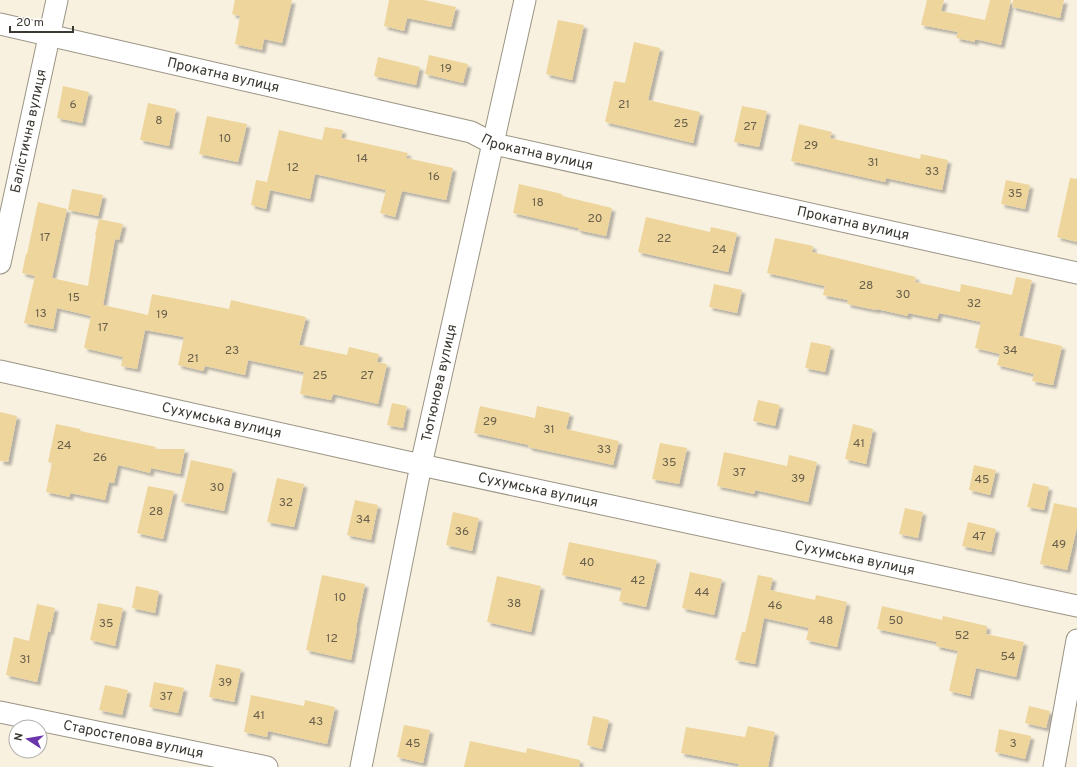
<svg xmlns="http://www.w3.org/2000/svg" width="1077" height="767" font-family="Overpass,sans-serif">
  <style>
    .building { fill: #eed59c; filter: url(#shadow) }
    .lines { fill: none; stroke-linecap: round; stroke-linejoin: round }
    .minor-casing { stroke: #9a9484; stroke-width: 23 }
    .minor { stroke: #fff; stroke-width: 21 }
    .labels { text-anchor: middle; dominant-baseline: central; stroke-width: 3.5; stroke-linejoin: round; paint-order: stroke }
    .number-label { font-size: 12px; fill: #685f4c }
    .street-label { font-size: 14px; fill: #3b3831; stroke: #fff }
  </style>
  <defs>
    <filter id="shadow"><feDropShadow dx="3.5" dy="3.5" stdDeviation="1" flood-color="#0004"/></filter>
  </defs>
  <rect width="100%" height="100%" fill="#f8f1e0"/>
  <path class="building" d="M235 0H292L282 43 264 39 262 50 235 44 240 16 232 14Z
    M389 0H424L456 7 451 27 407 18 404 31 384 26Z
    M927 0H944L941 11 985 20 990 0H1011L1001 45 975 39V42L956 38 958 32 921 25Z
    M1013 0H1064L1060 18 1012 7Z
    M558 20 584 25 572 80 546 74Z
    M634 42 660 48 648 100 700 112 693 143 605 122 614 81 625 83Z
    M429 55 468 64 463 83 425 74Z
    M378 57 420 67 416 85 374 76Z
    M63 86 89 92 82 123 57 118Z
    M148 103 176 109 169 146 140 140Z
    M742 106 767 111 759 147 734 142Z
    M207 116 247 124 238 162 199 154Z
    M799 124 832 132 830 138 920 159 921 154 948 160 942 190 886 178 885 182 791 161Z
    M325 127 343 130 341 138 408 153 406 158 453 168 446 200 402 191 395 217 380 213 386 190 315 174 310 199 270 190 266 209 251 205 256 180 267 182 279 130 322 140Z
    M1070 178 1077 179V242L1057 237Z
    M1006 180 1030 185 1025 209 1001 204Z
    M519 184 562 194V196L612 208 606 236 578 230V228L513 213Z
    M72 189 103 195 98 216 68 210Z
    M38 202 67 209 52 278 88 286 96 235H95L99 219 123 224 119 240 115 239 103 305 148 315 137 369 121 366 123 357 84 348 91 316 57 308 53 329 24 323 35 276 22 273 26 254H27Z
    M646 217 710 232 711 227 737 233 728 272 638 252Z
    M775 238 813 246 812 252 916 277 915 282 960 292 961 284 1012 295 1016 277 1032 280 1019 336 1062 346 1053 385 1032 381 1034 374 997 365 1000 354 975 348 981 322 939 313 937 319 908 313V316L877 309 876 310 847 304 848 300 823 295 825 286 767 273Z
    M714 284 742 290 737 313 709 307Z
    M152 294 229 309 231 300 306 317 299 345 347 355 349 347 379 354 377 362 387 364 378 404 333 394 331 400 300 394 304 372 248 360 245 375 205 366 203 371 178 365 184 337 145 330Z
    M811 342 831 346 825 372 805 368Z
    M758 400 780 405 775 426 753 421Z
    M392 403 407 406 403 428 387 425Z
    M480 406 535 418 537 406 570 413 566 429 619 441 613 465 528 447 529 445 474 433Z
    M0 412 17 416 8 462 0 461Z
    M56 424 80 429V431L156 447 155 449H185L180 474 151 468 150 473 118 465 114 483 109 482 105 500 70 493V497L46 492 52 463 48 462Z
    M853 424 873 429 866 464 845 459Z
    M660 443 687 448 679 484 652 479Z
    M724 452 787 466 789 455 817 462 808 502 755 490 754 494 717 486Z
    M191 460 233 469 224 511 181 502Z
    M974 465 996 470 990 495 969 490Z
    M277 478 304 484 294 527 267 522Z
    M1033 483 1049 487 1044 510 1027 507Z
    M148 486 174 491 163 539 137 533Z
    M355 500 378 505 371 540 347 535Z
    M1054 503 1077 508V527L1067 570 1040 564Z
    M905 508 923 512 918 538 899 534Z
    M453 512 479 518 472 551 446 545Z
    M968 522 996 529 991 552 962 546Z
    M569 542 657 560 646 607 619 601 622 588 562 575Z
    M690 572 722 579 714 615 682 608Z
    M322 575 365 584 356 628H357L351 660 306 650Z
    M758 575 773 578 770 590 815 600 816 595 847 602 837 647 806 640 809 628 764 618 755 664 735 660 742 632H745Z
    M497 576 541 586 531 632 487 622Z
    M136 586 159 591 155 613 132 608Z
    M98 603 123 608 115 646 90 640Z
    M37 604 55 608 50 632 48 631 37 682 6 675 14 637 29 641Z
    M882 606 942 620 943 616 987 626 986 634 1024 642 1016 677 976 668 970 696 949 691 958 651 936 646 937 642 877 629Z
    M216 664 241 669 234 702 209 697Z
    M154 682 184 688 178 713 149 707Z
    M105 685 128 690 122 715 99 710Z
    M251 695 304 706 305 700 335 707 327 744 268 731 267 737 244 732Z
    M1029 706 1050 711 1046 728 1025 723Z
    M593 716 609 720 602 749 587 745Z
    M404 725 430 730 423 763 397 757Z
    M748 726 775 732 768 767H738L739 764 681 753 686 727 745 737Z
    M999 729 1031 736 1025 759 995 752Z
    M470 741 526 753 527 748 580 760 579 767H464Z"/>
  <g class="lines">
    <g class="minor-casing">
      <g id="minor">
        <path id="s1" d="M0 24 471 132 494 144 1077 273"/>
        <path id="s2" d="M0 263 57 0"/>
        <path id="s3" d="M0 371 421 465 1077 606"/>
        <path id="s4" d="M0 712 267 767"/>
        <path id="s5" d="M361 767 421 465 525 0"/>
        <path d="M1054 767 1077 640"/>
      </g>
    </g>
    <use href="#minor" class="minor"/>
  </g>
  <g class="labels">
    <g class="number-label">
      <text x="446" y="69">19</text>
      <text x="73" y="105">6</text>
      <text x="624" y="105">21</text>
      <text x="159" y="121">8</text>
      <text x="681" y="124">25</text>
      <text x="750" y="127">27</text>
      <text x="225" y="139">10</text>
      <text x="811" y="146">29</text>
      <text x="362" y="159">14</text>
      <text x="873" y="163">31</text>
      <text x="293" y="168">12</text>
      <text x="932" y="172">33</text>
      <text x="434" y="177">16</text>
      <text x="1015" y="194">35</text>
      <text x="538" y="203">18</text>
      <text x="595" y="219">20</text>
      <text x="45" y="238">17</text>
      <text x="664" y="239">22</text>
      <text x="719" y="250">24</text>
      <text x="866" y="286">28</text>
      <text x="903" y="295">30</text>
      <text x="74" y="298">15</text>
      <text x="974" y="304">32</text>
      <text x="41" y="314">13</text>
      <text x="162" y="315">19</text>
      <text x="103" y="328">17</text>
      <text x="232" y="351">23</text>
      <text x="1010" y="351">34</text>
      <text x="193" y="359">21</text>
      <text x="320" y="376">25</text>
      <text x="367" y="376">27</text>
      <text x="490" y="422">29</text>
      <text x="549" y="430">31</text>
      <text x="859" y="444">41</text>
      <text x="64" y="446">24</text>
      <text x="604" y="450">33</text>
      <text x="100" y="458">26</text>
      <text x="669" y="463">35</text>
      <text x="739" y="473">37</text>
      <text x="798" y="479">39</text>
      <text x="982" y="480">45</text>
      <text x="217" y="488">30</text>
      <text x="286" y="503">32</text>
      <text x="156" y="512">28</text>
      <text x="363" y="520">34</text>
      <text x="462" y="532">36</text>
      <text x="979" y="537">47</text>
      <text x="1059" y="545">49</text>
      <text x="587" y="563">40</text>
      <text x="638" y="581">42</text>
      <text x="702" y="593">44</text>
      <text x="340" y="598">10</text>
      <text x="514" y="604">38</text>
      <text x="775" y="606">46</text>
      <text x="826" y="621">48</text>
      <text x="896" y="621">50</text>
      <text x="106" y="624">35</text>
      <text x="962" y="636">52</text>
      <text x="332" y="639">12</text>
      <text x="1008" y="657">54</text>
      <text x="25" y="660">31</text>
      <text x="225" y="683">39</text>
      <text x="166" y="697">37</text>
      <text x="259" y="716">41</text>
      <text x="316" y="722">43</text>
      <text x="413" y="744">45</text>
      <text x="1013" y="744">3</text>
    </g>
    <g class="street-label">
      <text stroke="none"><textPath href="#s1" startOffset="229">Прокатна вулиця</textPath></text>
      <text stroke="none"><textPath href="#s2" startOffset="135">Балістична вулиця</textPath></text>
      <text stroke="none"><textPath href="#s1" startOffset="553">Прокатна вулиця</textPath></text>
      <text stroke="none"><textPath href="#s1" startOffset="877">Прокатна вулиця</textPath></text>
      <text stroke="none"><textPath href="#s5" startOffset="392">Тютюнова вулиця</textPath></text>
      <text stroke="none"><textPath href="#s3" startOffset="227">Сухумська вулиця</textPath></text>
      <text stroke="none"><textPath href="#s3" startOffset="551">Сухумська вулиця</textPath></text>
      <text stroke="none"><textPath href="#s3" startOffset="875">Сухумська вулиця</textPath></text>
      <text stroke="none"><textPath href="#s4" startOffset="136">Старостепова вулиця</textPath></text>
    </g>
  </g>
  <g transform="translate(28 739) rotate(282)"><circle r="19" fill="#ffffff" stroke="#b1afad"/>
  <path d="M0-3L7 15L0 10L-7 15Z" fill="#6b35ab"/>
  <text y="-6" font-size="11" font-weight="bold" text-anchor="middle" fill="#3b3831">N</text>
  </g>
  <path d="M10 26v6h63v-6" fill="none" stroke="#3b3831" stroke-width="2"/>
  <text x="16" y="26" font-size="12" fill="#3b3831" stroke="#ffffff" stroke-width="3" paint-order="stroke">20 m</text>
</svg>
